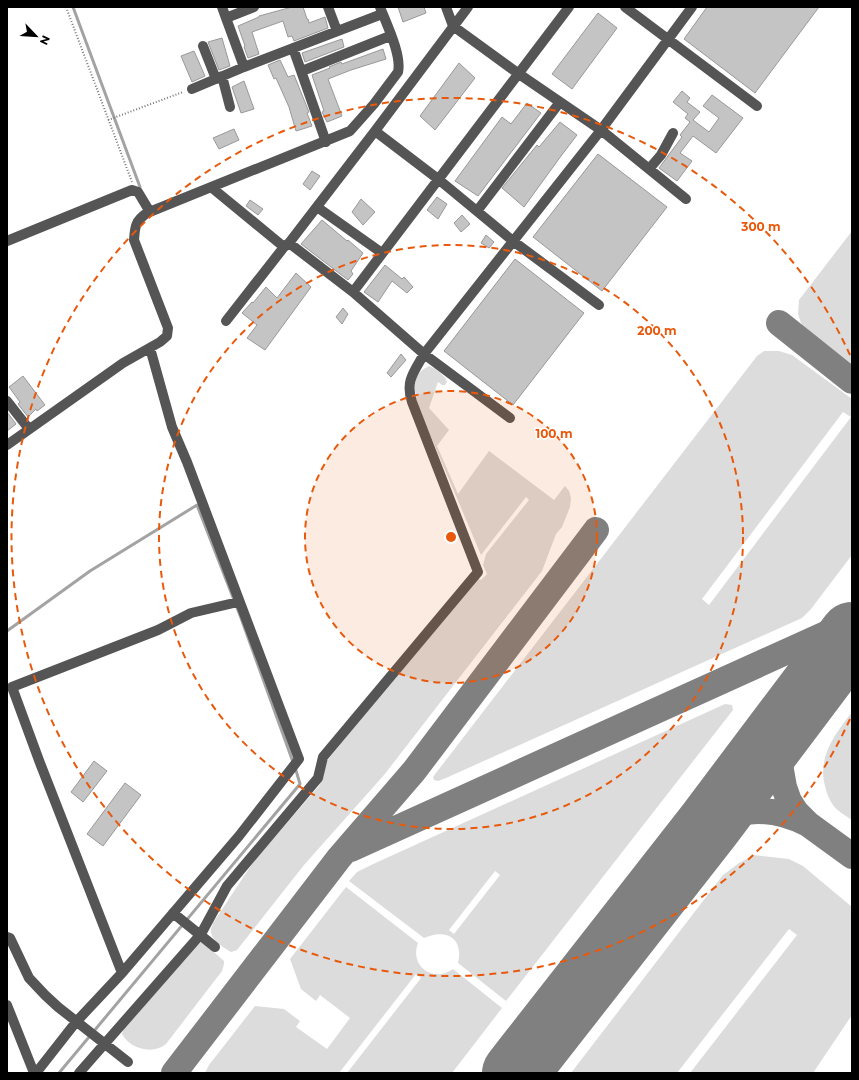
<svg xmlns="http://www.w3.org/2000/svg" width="859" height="1080" font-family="Montserrat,sans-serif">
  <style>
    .green { fill: #dcdcdc; fill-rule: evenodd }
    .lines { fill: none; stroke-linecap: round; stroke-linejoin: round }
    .stream { stroke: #a3a3a3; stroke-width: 3 }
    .taxiway { stroke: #808080; stroke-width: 26 }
    .runway { stroke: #808080; stroke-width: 66 }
    .building { fill: #c4c4c4; stroke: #999 }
    .path { stroke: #777; stroke-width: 2; stroke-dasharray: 1 2; stroke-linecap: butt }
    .minor { stroke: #555; stroke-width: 10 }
    .ring { fill: none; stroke: #e8590c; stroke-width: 2; stroke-dasharray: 7 5 }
    .centre { fill: #e8590c; stroke: #fff; stroke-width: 2 }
    .ring-label { font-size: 12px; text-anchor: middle; font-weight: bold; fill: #e8590c; stroke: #fff; stroke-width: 3; stroke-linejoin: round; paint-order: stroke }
  </style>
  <rect width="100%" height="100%" fill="#fff"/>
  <path class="green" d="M852 231V364L822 341 812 339 801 323 798 314 799 300Z
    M764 351H779L792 355 852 399V555L811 609 802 618 446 778 438 781 434 780 433 777 436 773 757 356ZM843 412 851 417 709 605 702 599Z
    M429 366C435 368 445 375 447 382L445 385H442L438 382 429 408 449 430 437 446 458 494 489 451 554 500 565 486 569 491 571 498 570 507 562 527 556 534 542 571 384 775 304 865 237 950 231 952C224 948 209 939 211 929 211 927 213 925 213 923L254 861 319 786 323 778 326 762 473 580 477 578 481 580 487 574 483 565 486 554 529 500 526 497 481 555 418 406C414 390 411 374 429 366Z
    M725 704 732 705 733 710 506 1001 458 963C464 938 446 928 424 938L349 881 357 872 371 865ZM495 871 500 875 454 934 449 930Z
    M852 712V820C846 816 837 811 833 805 828 798 826 790 824 782 819 754 836 733 852 712Z
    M754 855 789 859 803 866 852 907V1015L813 1073H690L797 935 789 929 677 1073H571L723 875 739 863Z
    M346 887 418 943C409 967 434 983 453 969L502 1008 452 1073H347L421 978 416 974 339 1073H205L209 1065 255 1006 284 1009 300 1021 296 1027 327 1049 350 1018 320 995 316 1001 301 989 290 959Z
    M201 942 205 944 224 961V964L222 971 166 1044C153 1055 130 1049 122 1034L124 1028Z"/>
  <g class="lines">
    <path class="stream" d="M73 7 140 187
      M7 631 90 571 197 505 241 618 293 762
      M59 1073 300 784 295 767"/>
    <path class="taxiway" d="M779 323 852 381
      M785 726 779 747V759L784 787 789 801 796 812 808 824 852 856
      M709 825C741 806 775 807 808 824
      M351 849 852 622
      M174 1073 339 858 414 771 596 530"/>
    <path class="runway" d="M515 1073 709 825 852 635"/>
  </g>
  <path class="building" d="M292 7H303L307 19H308L309 23 325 17 328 28 294 41 292 36 288 37 283 21 252 32 259 54 248 58 244 47 245 46 238 26 259 17V16Z
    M398 7H424L426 13 403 22Z
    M707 7H819L755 93 684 39Z
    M598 13 617 28 572 89 552 74Z
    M222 38 230 66 219 70 208 42Z
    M342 39 344 47 305 62 302 53Z
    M383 49 386 59 351 70 328 79 342 116 327 122 322 112 324 111 312 75 330 68 329 67 341 62 342 64Z
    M194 51 205 76 192 82 181 56Z
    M280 60 288 77 294 75 309 112 307 113 312 126 296 131 289 107 276 78 274 79 268 65Z
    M459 63 475 78 435 130 420 116Z
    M244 81 254 109 241 113 232 87Z
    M682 91 690 98 687 102 700 112 693 120 709 132 719 118 703 106 712 95 743 118 716 153 693 136 680 153 692 161 677 181 659 168 682 137 680 135 690 122 685 118 688 114 673 102Z
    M527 103 541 113 478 196 455 181 502 117 511 124Z
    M560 122 577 135 561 156 524 207 502 188 537 145 539 147Z
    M234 129 239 140 219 149 213 138Z
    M598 154 667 207 602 291 533 237Z
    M312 171 320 176 310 190 303 184Z
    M437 197 447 204 438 219 427 210Z
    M361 199 375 212 363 225 352 212Z
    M250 200 263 209 258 215 246 206Z
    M462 215 470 224 461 232 454 223Z
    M322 220 347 241 348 240 363 253 351 271 353 274 348 280 301 244Z
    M486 235 494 242 489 248 481 243Z
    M515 259 584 313 513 405 444 351Z
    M385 265 402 279 404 277 413 287 407 293 392 281 378 302 364 292Z
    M296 273 311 287 265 350 247 338 257 325 242 313 252 302 253 303 266 287 277 298Z
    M343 308 348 314 342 324 336 317Z
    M401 354 406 360 391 377 387 373Z
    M23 376 45 405 37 411 36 409 28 417 18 404 20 402 9 387Z
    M7 412 16 424 7 431Z
    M94 761 107 771 83 802 71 792Z
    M125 783 141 795 103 846 87 834Z"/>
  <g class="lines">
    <path class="path" d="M66 7 132 182
      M108 120 183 92"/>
    <path class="minor" d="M222 7 226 18
      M254 7 226 18 244 67 382 14
      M328 7 337 31
      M446 7 453 26 519 74 601 130 686 199
      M625 7 757 106
      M203 46 216 79
      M293 48 326 142
      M302 71 390 36
      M222 76 230 107
      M192 89 244 67
      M375 131 438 179 513 241 599 305
      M649 169 661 155 673 133
      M211 187 284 247
      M317 207 382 253
      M477 211 560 102
      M7 241 132 190 138 192 150 212
      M289 243 353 292 424 354 510 418
      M353 292 569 7
      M226 321 284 247 289 243 375 131 468 7
      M7 401 29 429
      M7 445 123 363 160 342 167 336 168 328 134 240C135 227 135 221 147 213L350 131 374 104 398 72C402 55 386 23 380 7
      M173 913 215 947
      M7 937 10 938 29 978 45 995 58 1007 128 1062
      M122 973 40 763 12 687 158 630 191 613 238 602
      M7 1005 34 1073
      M36 1073 76 1022 122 973 239 836 299 759 187 462 172 427 150 348
      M79 1073 201 934 227 886 318 778 323 757 478 572 412 402C405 381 414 372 424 354L601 130 692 7"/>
  </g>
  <circle cx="451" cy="537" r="146" fill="#e8590c" fill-opacity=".12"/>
  <g class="ring">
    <circle cx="451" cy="537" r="146"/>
    <circle cx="451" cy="537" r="292"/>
    <path d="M850 719A439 439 0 1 1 850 355"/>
  </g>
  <circle cx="451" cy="537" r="6" class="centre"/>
  <g class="ring-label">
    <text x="761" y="231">300 m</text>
    <text x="657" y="335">200 m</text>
    <text x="554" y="438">100 m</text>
  </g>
  <rect width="859" height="1080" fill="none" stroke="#000000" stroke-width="16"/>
  <g transform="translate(36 36) rotate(115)" stroke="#ffffff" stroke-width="3" paint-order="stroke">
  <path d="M0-3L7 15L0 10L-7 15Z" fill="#000000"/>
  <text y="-6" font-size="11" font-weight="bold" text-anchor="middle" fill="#000000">N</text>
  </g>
</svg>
